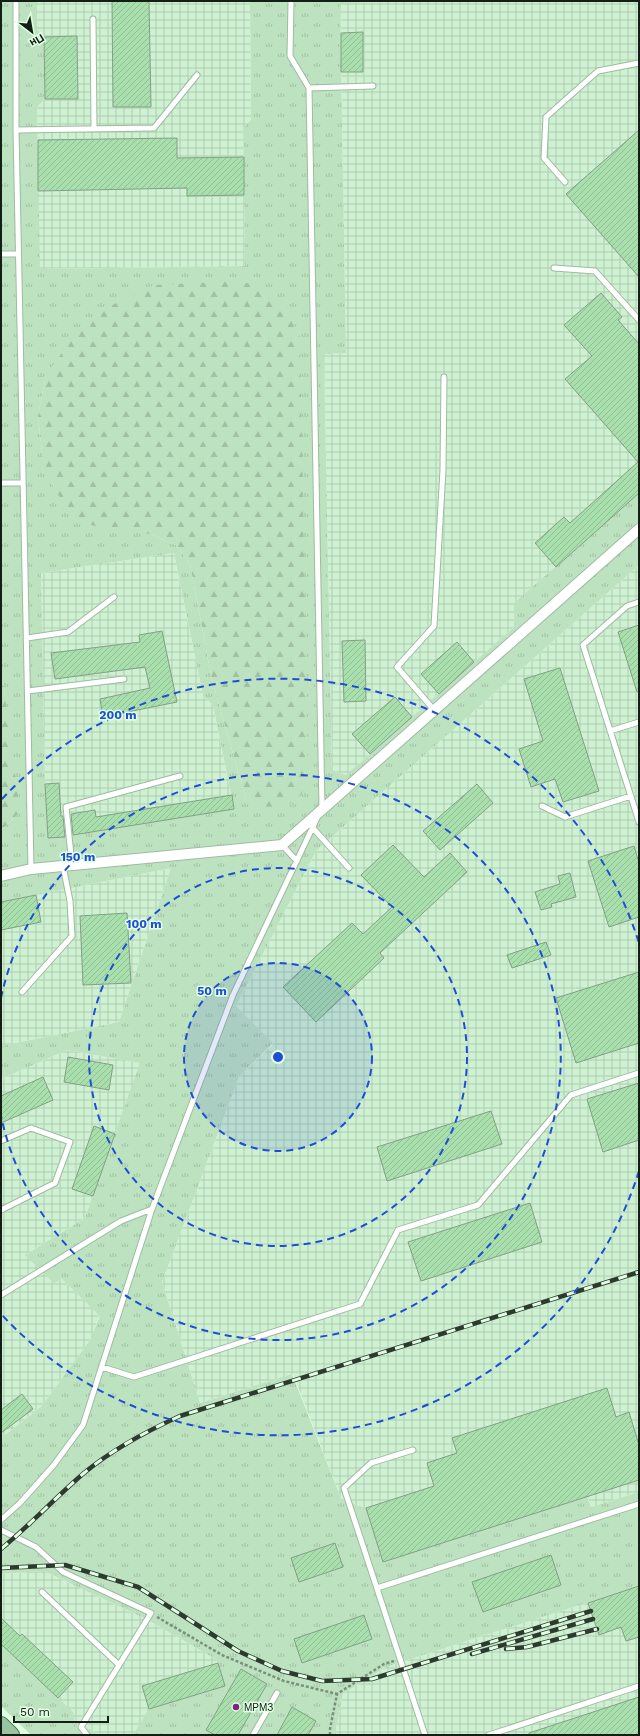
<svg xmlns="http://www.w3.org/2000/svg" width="640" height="1736" font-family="'Work Sans',sans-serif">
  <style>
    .industrial { fill: url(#industrial-grid) }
    .grass { fill: url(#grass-tufts); fill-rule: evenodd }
    .forest { fill: url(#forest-firs) }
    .building { fill: url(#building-hatch); stroke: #849f86 }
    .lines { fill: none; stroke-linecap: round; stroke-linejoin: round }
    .lane-casing { stroke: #9fbba1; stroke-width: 7 }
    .street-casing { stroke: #9fbba1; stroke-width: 12 }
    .primary-casing { stroke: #3f7146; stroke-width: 18 }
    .path { stroke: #7a8f7c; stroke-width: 2.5; stroke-dasharray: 3 2; stroke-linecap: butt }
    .lane { stroke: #fff; stroke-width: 5 }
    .street { stroke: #fff; stroke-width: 10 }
    .primary { stroke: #9ac5a0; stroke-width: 16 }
    .rail-casing { stroke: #2d3b2e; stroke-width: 4.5 }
    .rail { stroke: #e1ffe3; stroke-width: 3; stroke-dasharray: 9; stroke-linecap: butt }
    .ring { fill: none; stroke: #1d4ed8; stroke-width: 2; stroke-dasharray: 7 5 }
    .poi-dot { fill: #851f88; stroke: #e1ffe3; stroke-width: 1.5 }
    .labels { text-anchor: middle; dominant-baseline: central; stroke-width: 3; stroke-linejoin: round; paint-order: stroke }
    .poi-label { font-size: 10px; fill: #131e14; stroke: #e1ffe3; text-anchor: start }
    .centre { fill: #1d4ed8; stroke: #e1ffe3; stroke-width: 2 }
    .ring-label { font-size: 12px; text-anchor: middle; font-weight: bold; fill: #1d4ed8; stroke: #e1ffe3; stroke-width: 3; stroke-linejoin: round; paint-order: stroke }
  </style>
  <defs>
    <pattern id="industrial-grid" width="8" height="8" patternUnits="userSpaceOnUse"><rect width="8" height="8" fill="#cef1d1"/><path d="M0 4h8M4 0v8" fill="none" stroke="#b0ceb3"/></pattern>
    <pattern id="grass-tufts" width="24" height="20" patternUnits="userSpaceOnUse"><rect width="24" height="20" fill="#bde2c0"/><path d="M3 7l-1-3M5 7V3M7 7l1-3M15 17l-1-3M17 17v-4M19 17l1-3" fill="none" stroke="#a2c1a4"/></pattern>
    <pattern id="forest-firs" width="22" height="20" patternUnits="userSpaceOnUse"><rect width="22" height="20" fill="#bde2c0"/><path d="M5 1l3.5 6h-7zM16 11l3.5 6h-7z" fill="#a2c1a4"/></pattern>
    <pattern id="building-hatch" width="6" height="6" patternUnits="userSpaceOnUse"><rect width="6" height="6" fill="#a8dfad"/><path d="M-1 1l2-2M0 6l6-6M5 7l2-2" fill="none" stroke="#90bf94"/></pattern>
  </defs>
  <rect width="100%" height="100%" fill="#e1ffe3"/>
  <path class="industrial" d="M36 1H250L251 120 243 128 245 266 39 269 37 107 45 99 36 29Z
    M436 1H639V493L514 603V627L346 775 332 770 324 354 346 353 340 3Z
    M174 553 203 696 213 705 234 809 62 837 48 838 45 784 41 573Z
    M639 565V1492L591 1507 588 1497 383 1562 342 1501 293 1374 200 1403 162 1282 239 1077 273 1044 236 1006 316 851Z
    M171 868 119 1022 1 1046V902Z
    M67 1050 141 1063 85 1218 25 1255 62 1279 100 1315 90 1340 41 1407 1 1438V1079Z
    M44 1571 148 1620 217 1660 225 1686 150 1709 133 1735H99L90 1729 75 1726 72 1712 1 1644V1574Z
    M639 1586V1735H336V1729L343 1694 386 1667Z"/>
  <path class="grass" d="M1 1H36V29L44 37 45 99 37 107 40 269 245 266 243 128 251 120 250 1H436L340 3 346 353 324 354 332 770 346 775 514 627V603L639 493V565L316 851 236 1006 273 1043 239 1077 162 1282 200 1403 292 1374 342 1501 366 1508 587 1496 591 1507 639 1492V1586L386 1667 343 1694 336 1729V1735H133L149 1709 225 1686 217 1660 148 1620 44 1571 1 1574V1438L41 1407 90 1340 100 1316 62 1279 54 1283 25 1255 85 1218 140 1063 67 1050 1 1079V1046L119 1022 171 868 1 902V831L17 815 4 687 1 681ZM300 337 246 799 212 680 190 564 176 545 151 534 42 454 38 416 46 375ZM174 553 203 696 213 705 234 809 62 837 49 838 45 784 41 573Z
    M1 1644 73 1712 75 1726 90 1729 99 1735H31L1 1706Z"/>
  <path class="forest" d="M237 281 261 286 287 307 300 337 308 781 301 795 284 808 256 805 246 799 212 680 190 564 176 545 151 534 107 529 80 522 54 490 42 454 38 416 46 375 69 343 104 309 154 285Z
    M1 681 4 687 18 797 17 815 1 831Z"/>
  <path class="building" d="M112 1H149L151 107H113Z
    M363 32V72H341V33Z
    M77 36 78 99H45L44 37Z
    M639 130V277L566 194Z
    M177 138V158L244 157V195L187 196V188L38 191V140Z
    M601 293 622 317 618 320 639 344V493L556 567 535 543 564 517 570 523 638 462 565 379 592 356 564 325Z
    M639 625V691L637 692 618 632Z
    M162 631 177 702 103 717 100 699 150 688 145 667 55 679 51 653 140 642 139 635Z
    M365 640 366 701 344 702 342 641Z
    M457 642 474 662 439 694 421 674Z
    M560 668 599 791 563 802 555 779 531 787 519 749 543 741 524 679Z
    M395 697 412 717 370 754 352 734Z
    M59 783 61 816H63L65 837 48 838 45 784Z
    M477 784 493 803 440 850 423 831Z
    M232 795 234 809 73 835 71 814 95 810 96 817Z
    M393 845 424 877 450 853 467 872 380 953 384 958 316 1022 283 987 352 923 363 934 392 907 361 875Z
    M634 846 639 863V917L609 927 588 861Z
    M570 873 576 897 551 904 552 907 541 910 535 892 560 884 558 876Z
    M36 895 41 922 1 930V902Z
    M127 913 131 983 83 985 80 916Z
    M546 942 551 955 512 968 507 955Z
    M639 972V1043L576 1063 556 998Z
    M68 1057 113 1065 109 1090 64 1082Z
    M43 1077 53 1100 1 1123V1096Z
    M639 1083V1140L603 1152 587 1099Z
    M491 1111 502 1144 387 1181 377 1147Z
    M94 1126 115 1134 93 1196 72 1189Z
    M530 1203 542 1242 421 1281 408 1242Z
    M607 1388 616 1417 629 1412 639 1445V1480L383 1562 366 1508 434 1486 427 1463 457 1453 452 1438Z
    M22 1394 33 1409 1 1433V1410Z
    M335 1543 343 1567 299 1582 291 1558Z
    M551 1555 561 1585 483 1612 472 1582Z
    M639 1586V1637L626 1641 621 1627 599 1635 588 1603Z
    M364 1615 372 1639 302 1663 294 1639Z
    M1 1618 20 1636 22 1634 73 1682 58 1698 1 1644Z
    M218 1663 225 1686 149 1709 142 1686Z
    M241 1669 267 1684 238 1735H215L206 1730Z
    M639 1697V1735H529V1733Z
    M292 1707 316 1721 308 1735H277Z"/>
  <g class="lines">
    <g class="lane-casing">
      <path id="lane" d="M16 1V130L31 869
        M291 1 290 56 309 88 322 809
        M93 19 94 129
        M309 88 373 86
        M16 130 154 128 197 75
        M565 182 544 158 546 117 598 71 639 63
        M1 254H18
        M554 268 595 271 639 320
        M1 483H23
        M639 602 627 606 583 645 639 822
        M27 638 68 632 114 597
        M28 691 124 679
        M434 710 397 667 434 626 443 470 444 377
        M610 731 639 722
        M542 806 565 817 631 796
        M311 826 349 868
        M282 845 297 861
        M72 865 66 807 180 776
        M22 992 72 936 70 901 63 866
        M1 1141 31 1128 70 1142 55 1183 1 1210
        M1 1295 121 1221 152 1209
        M102 1367 134 1377 360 1304 398 1230 478 1205 571 1095 639 1073
        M413 1450 371 1463 344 1488 425 1735
        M1 1520 20 1503 53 1466 83 1425 152 1209 233 995 318 816
        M1 1530 36 1547 63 1572 151 1613 81 1727 87 1735
        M377 1588 639 1504
        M42 1592 119 1665
        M253 1735 277 1693
        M489 1735 639 1686"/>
    </g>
    <g class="street-casing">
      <path id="street" d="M1 876 31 869 282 845 639 529"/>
    </g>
    <g class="primary-casing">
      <path id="primary" d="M1 1725 11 1735"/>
    </g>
    <path class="path" d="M157 1617 222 1655 284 1681 337 1694
      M330 1735V1729L337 1694 384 1664 394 1661"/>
    <use href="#lane" class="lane"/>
    <use href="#street" class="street"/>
    <use href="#primary" class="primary"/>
    <g class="rail-casing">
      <path id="rail" d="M1 1549C30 1525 56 1497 84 1473 113 1449 147 1431 180 1416L639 1272
        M1 1568 65 1565 138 1587 238 1651 282 1671 322 1681 372 1679 591 1611
        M506 1649 527 1647 597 1629
        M472 1654 593 1619"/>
    </g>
    <use href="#rail" class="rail"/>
  </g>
  <circle cx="278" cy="1057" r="94" fill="#1d4ed8" fill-opacity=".12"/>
  <g class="ring">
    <circle cx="278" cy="1057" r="94"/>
    <circle cx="278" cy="1057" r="189"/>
    <path d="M1 998A283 283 0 1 1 1 1116"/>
    <path d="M639 1171A378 378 0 0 1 2 1315M2 799A378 378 0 0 1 639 943"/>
  </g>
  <circle class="poi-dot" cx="236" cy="1707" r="4"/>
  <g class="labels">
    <g class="poi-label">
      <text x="244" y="1707">МРМЗ</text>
    </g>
  </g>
  <circle cx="278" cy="1057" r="6" class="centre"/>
  <g class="ring-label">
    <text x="118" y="719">200 m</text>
    <text x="78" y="861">150 m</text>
    <text x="144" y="928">100 m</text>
    <text x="212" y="995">50 m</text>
  </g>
  <rect width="640" height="1736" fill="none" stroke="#131e14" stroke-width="4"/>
  <g transform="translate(32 32) rotate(149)" stroke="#e1ffe3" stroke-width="3" paint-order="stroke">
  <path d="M0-3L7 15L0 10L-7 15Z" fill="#131e14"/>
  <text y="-6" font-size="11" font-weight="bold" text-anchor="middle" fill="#131e14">Пн</text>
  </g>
  <path d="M14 1716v6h94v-6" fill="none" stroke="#131e14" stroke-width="2"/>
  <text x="20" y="1716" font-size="12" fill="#131e14" stroke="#e1ffe3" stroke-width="3" paint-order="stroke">50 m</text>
</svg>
